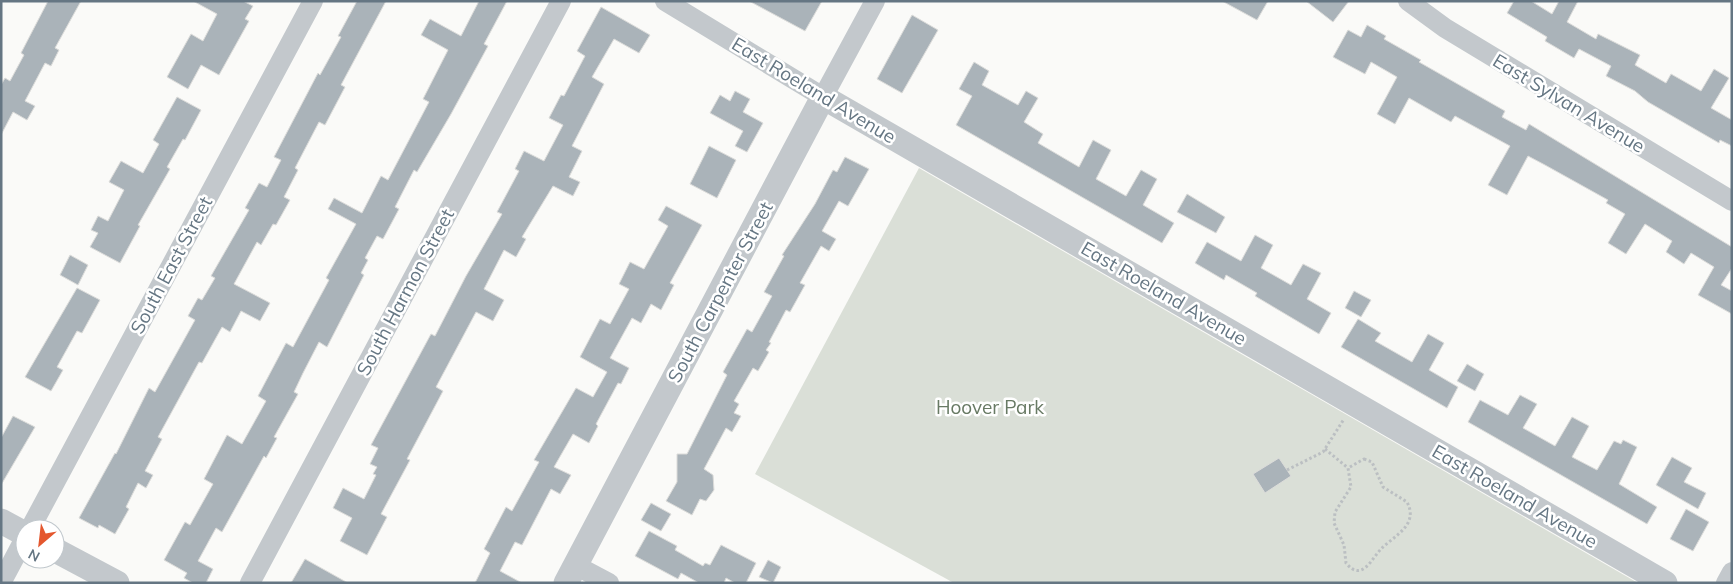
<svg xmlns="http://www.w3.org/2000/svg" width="1733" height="584" font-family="Mulish,sans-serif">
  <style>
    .green { fill: #dadfd7 }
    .building { fill: #aab3b9; stroke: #dcdcda }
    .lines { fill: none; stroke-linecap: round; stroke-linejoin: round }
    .path { stroke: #bbbfc2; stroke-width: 3; stroke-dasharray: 2.5 2.5; stroke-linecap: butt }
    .minor { stroke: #c3c8cc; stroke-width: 20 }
    .tertiary { stroke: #c3c8cc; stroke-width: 25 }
    .labels { text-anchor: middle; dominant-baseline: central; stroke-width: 5; stroke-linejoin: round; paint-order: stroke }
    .street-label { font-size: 19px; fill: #657683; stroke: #fff }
    .park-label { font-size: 19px; fill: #687a64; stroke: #fff }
  </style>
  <rect width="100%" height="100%" fill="#fafaf8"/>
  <path class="green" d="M919 168 1638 583H954L755 474Z"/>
  <path class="building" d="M48 1H81L55 48 59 50 51 66 45 63 25 101 35 106 27 120 13 112 1 135V85L5 78 10 81 24 55 21 53Z
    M193 1H243L253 6 245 19 249 21 219 75 201 65 188 89 167 77 191 34 203 41 217 14Z
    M357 1H386L341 85 345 87 325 125 319 122 295 168 298 170 284 197 290 200 276 225 273 224 261 245 257 242 234 284 270 303 260 321 241 311 230 332 222 327 202 363 199 362 158 437 162 439 145 471 153 475 146 488 138 483 126 507 129 509 115 534 99 525 98 528 79 518 115 453 116 454 149 388 155 392 195 320 188 316 198 298 202 300 215 278 211 276 249 210 245 208 259 183 267 187 281 160 274 157 318 73 320 75 341 37 338 36Z
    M479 1H507L484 44 488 46 451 114 417 172 414 170 395 207 399 209 383 239 377 236 365 258 368 260 361 273 364 275 327 347 319 342 303 373 294 392 298 394 274 437 277 438 266 458 264 456 222 532 216 528 198 561 213 569 206 583H193L184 578 187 573 164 560 185 522 190 525 213 484 204 479 227 435 242 444 266 401 258 396 286 343 293 347 329 280 326 278 356 224 328 209 334 198 362 213 381 176 388 180 429 102 423 99 448 50 421 35 430 19 461 36Z
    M749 1H822L805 31Z
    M1222 1H1268L1257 20Z
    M1306 1H1349L1333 22Z
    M1514 1H1531L1552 14 1559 1H1578L1567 22 1596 39 1598 34 1640 55 1635 65 1666 83 1671 74 1701 91 1714 69 1729 78 1711 108 1732 120V146L1720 140 1719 143 1648 102 1635 91 1606 76 1611 66 1579 49 1574 58 1545 41 1547 37 1507 13Z
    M601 7 650 35 639 53 614 39 592 77 604 84 572 146 582 151 569 177 580 182 573 196 553 186 522 237 526 239 516 257 504 250 484 289 504 300 493 321 476 312 436 387 443 391 407 459 410 460 381 514 387 517 367 555 340 541 352 518 333 508 343 488 364 499 376 475 373 474 377 467 370 464 378 448 371 445 431 334 435 336 466 276 502 214 497 212 519 171 515 169 524 151 544 161 563 125 549 118 561 95 564 96 585 56 577 51Z
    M912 15 938 30 902 93 877 79Z
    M1367 25 1386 36 1384 39 1421 60 1419 62 1505 111 1502 117 1526 130 1529 124 1732 247V268L1721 285 1732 291V314L1698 295 1714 267 1691 253 1684 264 1666 252 1672 241 1645 224 1626 254 1608 243 1625 214 1606 203 1608 200 1545 165 1528 156 1507 195 1488 185 1510 146 1455 116 1451 122 1409 98 1395 124 1377 114 1397 77 1371 62 1365 74 1333 57 1348 30 1361 37Z
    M974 62 989 71 982 85 1018 105 1026 91 1038 98 1024 122 1043 134 1038 143 1079 167 1093 140 1111 150 1096 179 1126 196 1141 170 1157 179 1143 205 1174 223 1162 243 956 125 972 96 959 89Z
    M735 91 750 99 743 112 763 123 747 152 735 146 743 131 710 113 720 95 730 101Z
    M177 97 201 110 185 140 183 139 167 167 170 169 138 225 140 226 120 263 90 247 98 233 91 230 98 216 108 221 124 190 109 182 121 161 143 173 159 144 153 140Z
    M709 146 736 160 717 198 690 184Z
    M845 157 869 169 848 206 839 201 822 231 836 239 829 251 821 246 800 283 805 285 790 312 786 310 769 342 771 343 766 350 769 352 758 371 753 368 734 401 739 404 734 413 741 416 732 432 726 428 704 469 713 475 714 490 706 501 700 499 692 515 666 501 677 482V454H687L727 375 723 372 747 329 752 332 772 296 764 292 784 256 782 255 815 204 833 170 837 172Z
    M1187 194 1225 217 1216 233 1177 212Z
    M666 206 702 225 670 283 674 285 661 310 651 304 641 323 632 318 610 358 629 368 621 384 618 383 596 424 598 426 589 443 573 434 554 467 571 475 560 494 551 489 522 545 515 542 500 571 522 583H475L490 553 484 549 506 507 512 511 539 462 534 460 576 388 593 397 607 372 580 357 600 319 610 324 629 289 619 284 630 262 644 269 668 226 658 220Z
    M1255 235 1273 245 1261 268 1291 285 1303 264 1321 273 1307 299 1331 313 1319 334 1255 296 1257 293 1226 275 1224 280 1195 263 1207 242 1241 261Z
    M70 255 88 265 78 285 60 275Z
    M77 288 100 300 82 333 77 331 57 367 63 370 51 391 25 377Z
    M1354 291 1371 300 1361 317 1345 308Z
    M1358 319 1381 333 1375 341 1412 362 1428 334 1444 343 1429 370 1458 387 1447 408 1341 347Z
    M1467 364 1484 374 1475 391 1457 381Z
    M1520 395 1537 404 1523 428 1555 446 1572 417 1589 426 1572 457 1597 470 1614 441 1621 444 1623 440 1637 447 1619 484 1657 507 1647 524 1468 422 1480 400 1508 415Z
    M13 416 35 427 1 485V438Z
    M1672 457 1692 468 1684 482 1706 493 1698 509 1656 485Z
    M1279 458 1291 476 1265 493 1253 474Z
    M651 503 671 514 661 531 641 520Z
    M1686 509 1709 522 1693 551 1670 539Z
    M649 531 677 546 675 550 703 566 705 563 710 565 721 545 756 563 746 583H735L726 578 724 583H699L681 573 678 579 635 556Z
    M305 559 348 583H291Z
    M768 560 781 567 773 583 759 577Z"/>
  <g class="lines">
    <path class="path" d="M1325 449 1348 468
      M1364 459 1372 462 1383 487 1407 502C1419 525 1395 535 1381 549 1372 558 1362 583 1346 563L1344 545 1334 523 1335 512 1351 487 1348 468Z
      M1287 470 1323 452 1344 419"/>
    <path class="minor" d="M665 1 823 97 875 1
      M1408 1 1445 28 1732 201
      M30 529 313 1
      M575 565 609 583
      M1 583 25 538
      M250 583 561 1
      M1726 583 1732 572"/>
    <path class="tertiary" d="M1 521 25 534
      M55 550 117 583
      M566 583 823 97 1665 583"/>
  </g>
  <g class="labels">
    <g class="street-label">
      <text transform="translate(814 90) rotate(31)">East Roeland Avenue</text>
      <text transform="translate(1569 103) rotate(31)">East Sylvan Avenue</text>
      <text transform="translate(171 265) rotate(-62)">South East Street</text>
      <text transform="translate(405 292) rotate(-62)">South Harmon Street</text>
      <text transform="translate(720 292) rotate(-62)">South Carpenter Street</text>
      <text transform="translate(1164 293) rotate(30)">East Roeland Avenue</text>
      <text transform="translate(1515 496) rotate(30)">East Roeland Avenue</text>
    </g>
    <g class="park-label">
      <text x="990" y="407">Hoover Park</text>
    </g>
  </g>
  <rect width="1733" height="584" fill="none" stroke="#657683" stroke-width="5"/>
  <g transform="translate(40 544) rotate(208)"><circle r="24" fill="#ffffff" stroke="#c1c8cd"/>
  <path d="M0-4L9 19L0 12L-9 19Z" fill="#e4572e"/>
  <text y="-8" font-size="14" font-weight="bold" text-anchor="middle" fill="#657683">N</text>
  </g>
</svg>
